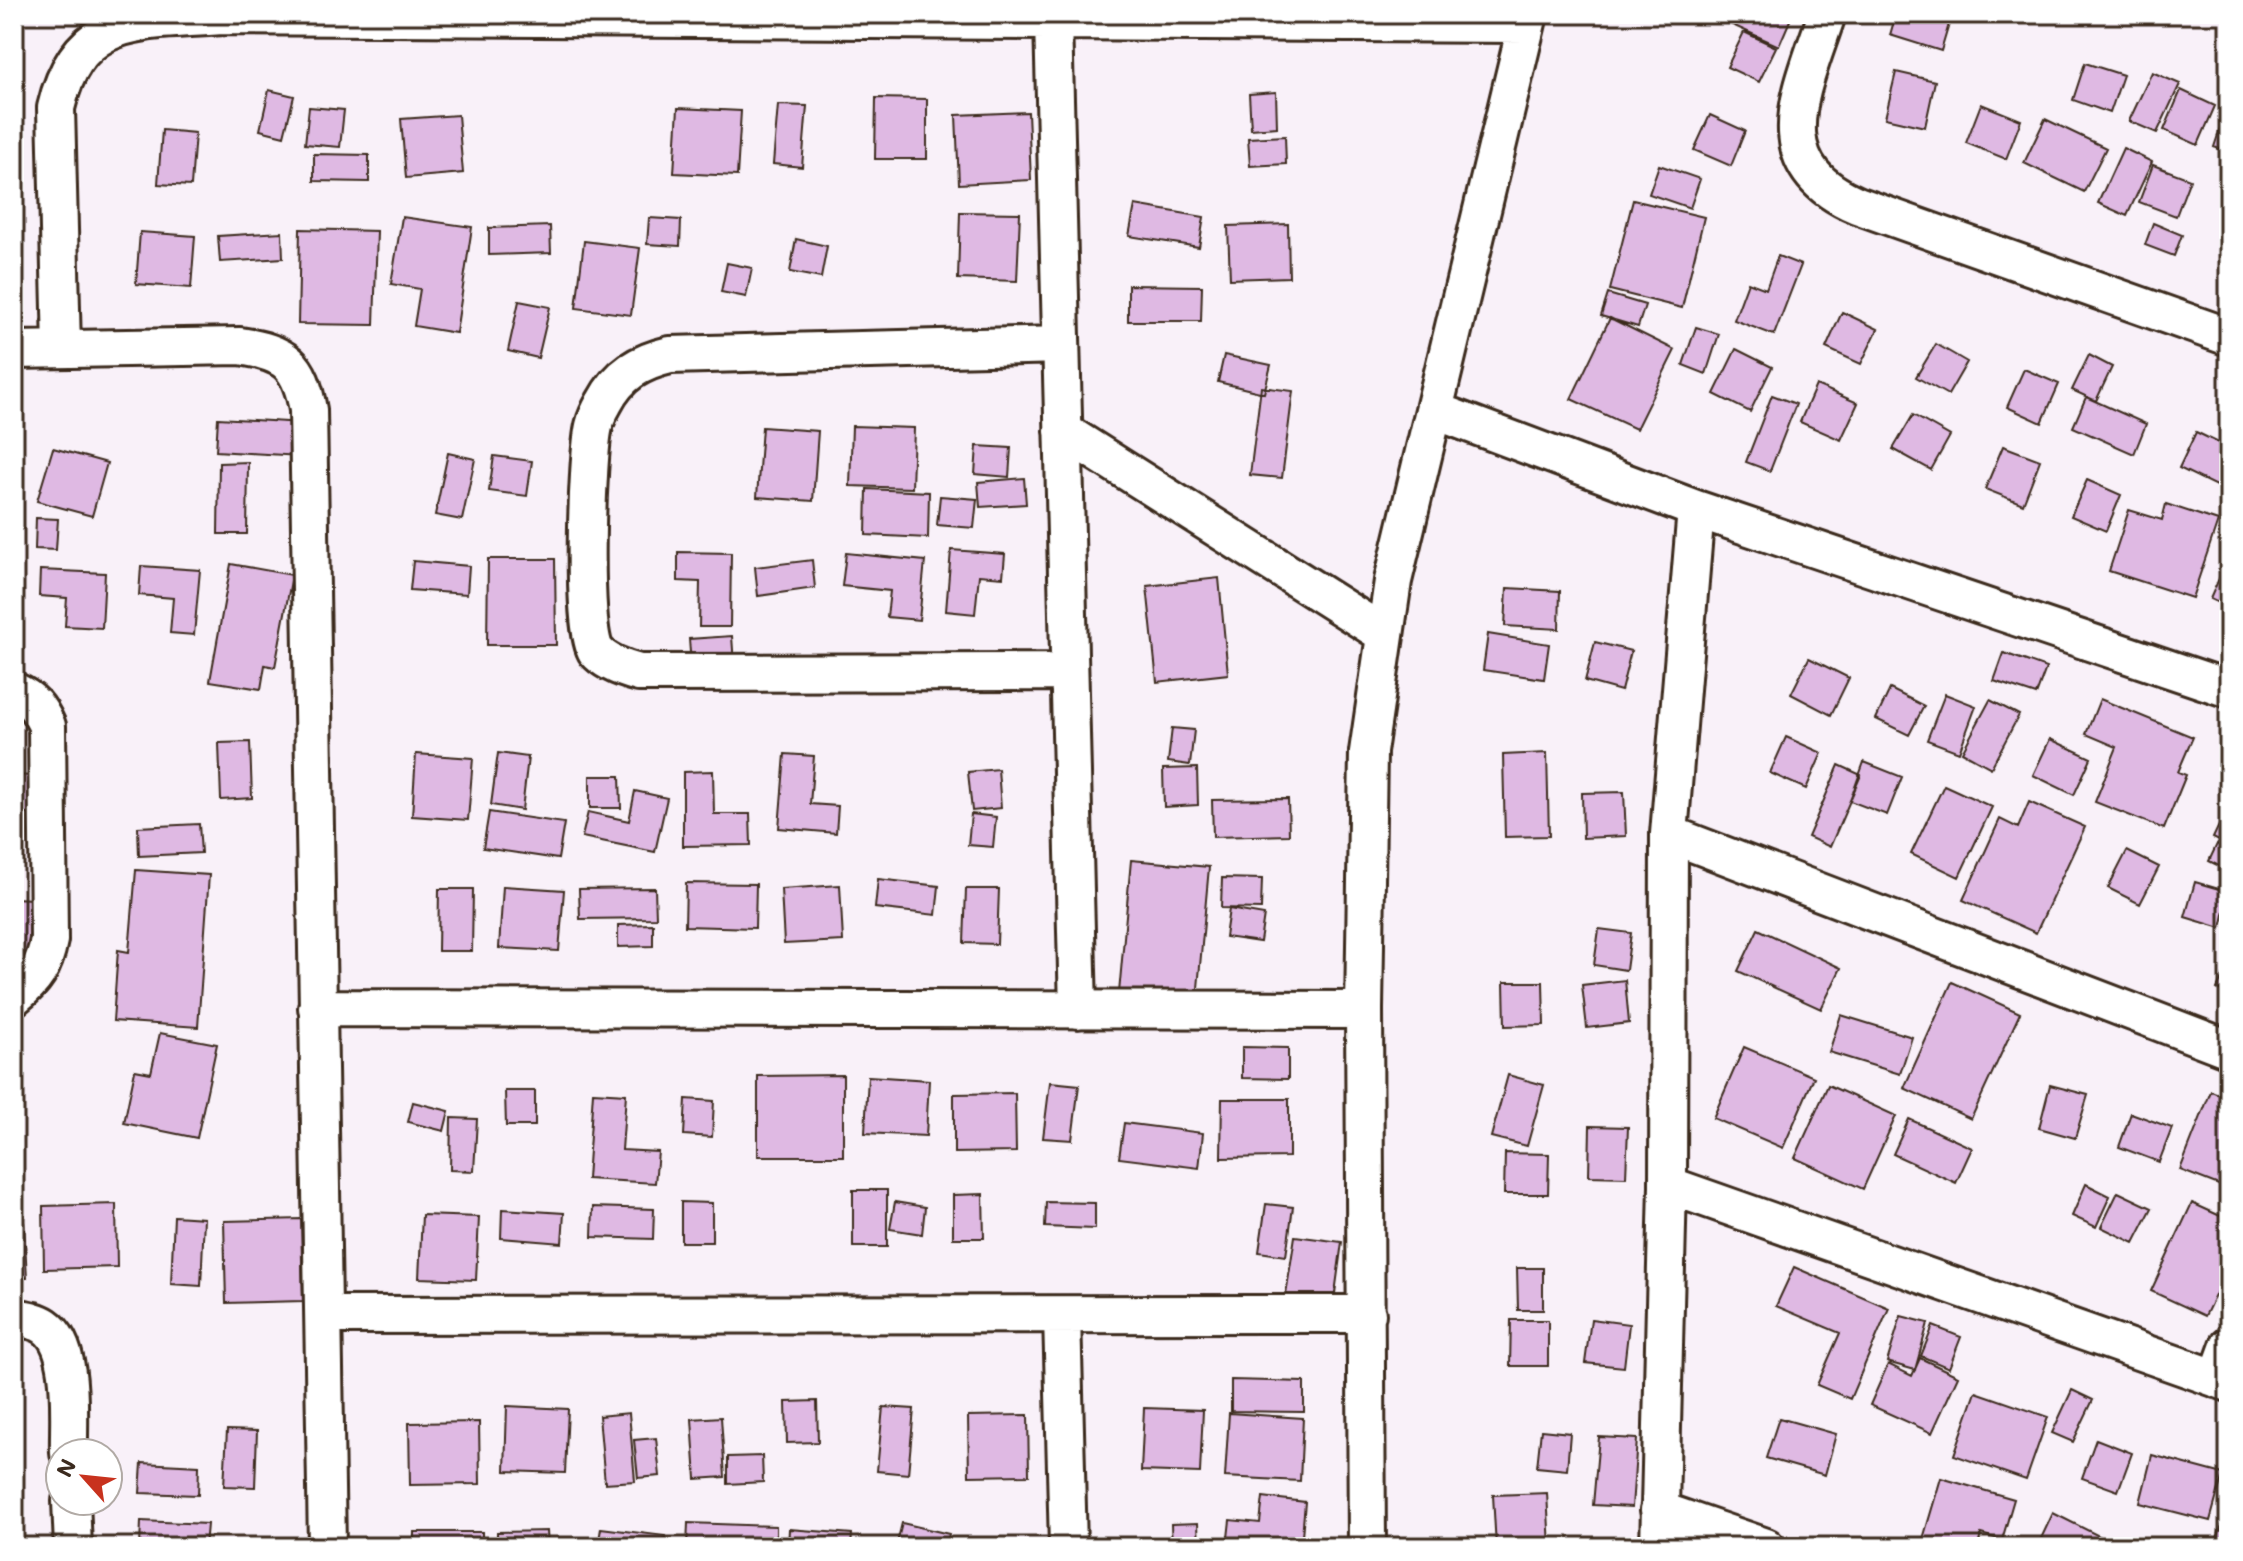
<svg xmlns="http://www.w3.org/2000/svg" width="2243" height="1561" font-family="Mali,sans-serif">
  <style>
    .building { fill: #dfb9e3; stroke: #3b2a1e; stroke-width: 2 }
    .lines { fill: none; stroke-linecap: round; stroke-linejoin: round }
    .minor-casing { stroke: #3b2a1e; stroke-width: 42 }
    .minor { stroke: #fff; stroke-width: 36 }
  </style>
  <rect width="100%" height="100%" fill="#f9f1f9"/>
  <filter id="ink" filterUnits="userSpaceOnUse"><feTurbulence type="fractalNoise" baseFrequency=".0125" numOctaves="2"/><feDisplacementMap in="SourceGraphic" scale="16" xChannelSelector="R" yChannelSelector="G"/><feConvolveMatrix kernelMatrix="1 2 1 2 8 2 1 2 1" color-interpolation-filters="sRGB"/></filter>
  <g filter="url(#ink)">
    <path class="building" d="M1708 14H1783L1791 18 1779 46Z
      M1896 14H1952L1941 51 1890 35Z
      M1744 32 1776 47 1759 82 1727 67Z
      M2085 63 2123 75 2110 113 2073 100Z
      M1896 72 1935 81 1925 127 1885 118Z
      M2152 72 2180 84 2157 133 2129 121Z
      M269 90 294 96 284 136 260 130Z
      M2181 90 2215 106 2198 145 2164 130Z
      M14 92H17L18 132H14Z
      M1276 92 1277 127 1251 129 1249 94Z
      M876 98 927 99V159H875Z
      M2229 102V152L2214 147Z
      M1981 104 2021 120 2006 159 1966 143Z
      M778 105 807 106 802 167 773 164Z
      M309 107 344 110 340 147 305 144Z
      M678 108 741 111 737 176 674 173Z
      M1028 112 1031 180 959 184 956 115Z
      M458 115 463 173 406 178 401 119Z
      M1710 115 1745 131 1731 166 1694 150Z
      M2045 119 2106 148 2084 192 2024 163Z
      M162 130 195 133 191 186 158 184Z
      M1285 136 1286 164 1250 166 1248 138Z
      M2123 148 2152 162 2127 216 2098 203Z
      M314 154 369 155V182L314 181Z
      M1659 165 1700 179 1690 208 1649 194Z
      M2153 165 2190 179 2176 216 2139 202Z
      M1633 200 1704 217 1682 308 1610 290Z
      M1135 205 1204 217 1199 247 1129 236Z
      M2229 207V235L2219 231Z
      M960 212 1020 213 1017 281 958 279Z
      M402 217 472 227 456 333 414 326 420 289 391 284Z
      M649 218 681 220 680 246 647 244Z
      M2153 223 2182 235 2174 256 2145 245Z
      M1288 224 1289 277 1230 279 1228 226Z
      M550 226 551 253 489 255V228Z
      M300 229 377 231 374 325 298 324Z
      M140 232 195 236 191 288 136 284Z
      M282 232 283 258 220 262 218 236Z
      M796 239 827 246 821 278 790 272Z
      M584 241 640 248 631 315 576 308Z
      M1778 256 1801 265 1774 335 1734 320 1748 282 1766 289Z
      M727 263 752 268 746 297 721 292Z
      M1128 285 1202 286 1201 321H1128Z
      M1608 294 1645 305 1638 327 1601 316Z
      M519 301 550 307 538 358 508 351Z
      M1842 312 1878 329 1861 364 1826 348Z
      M1610 318 1675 350 1636 429 1571 399Z
      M1696 327 1719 334 1706 374 1683 365Z
      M1936 344 1967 362 1948 395 1916 377Z
      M1736 349 1772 367 1750 412 1714 394Z
      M1224 355 1271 365 1264 393 1218 382Z
      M2089 355 2112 367 2096 401 2072 390Z
      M2024 369 2059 384 2042 423 2007 407Z
      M1816 385 1858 403 1841 440 1800 422Z
      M1261 387 1293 391 1282 478 1250 475Z
      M1772 395 1796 404 1770 471 1746 462Z
      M2086 397 2146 424 2134 454 2073 427Z
      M1913 415 1950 436 1931 470 1893 449Z
      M218 418 303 423 301 456 216 451Z
      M852 426 914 428 912 488 850 486Z
      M762 427 818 431 813 501 757 497Z
      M2196 432 2229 448V469L2220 488 2179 468Z
      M977 446 1011 448 1009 477 975 474Z
      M2003 446 2040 460 2023 504 1985 489Z
      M53 448 107 463 92 516 37 501Z
      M448 453 475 459 462 520 435 515Z
      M494 456 532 461 527 496 489 491Z
      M248 462 247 534H218L219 463Z
      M1024 478 1026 504 980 507 978 482Z
      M2087 480 2121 495 2106 531 2071 516Z
      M867 489 929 492 928 538 866 535Z
      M940 496 977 499 974 528 937 525Z
      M2166 504 2218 521 2192 598 2109 571 2129 510 2162 520Z
      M36 518 58 519 56 550 35 549Z
      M951 550 1005 554 1003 577 979 575 975 614 946 611Z
      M678 552 731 553 730 627H699L700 582 678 581Z
      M846 553 925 561 919 620 887 617 890 591 842 586Z
      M488 559H555L556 645H487Z
      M812 560 815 588 758 596 755 567Z
      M413 561 469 566 467 594 410 590Z
      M231 564 292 575 275 667 265 665 261 689 210 681Z
      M141 566 200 570 194 635 170 633 173 598 139 595Z
      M40 570 105 573 102 628 65 626 67 598 39 596Z
      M14 573H19L15 635H14Z
      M2221 574 2229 578 2227 607 2210 599Z
      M1219 578 1228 674 1157 682 1147 586Z
      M1507 588 1560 591 1559 629 1505 626Z
      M1488 634 1549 644 1544 679 1483 670Z
      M732 636 734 664 691 666 689 639Z
      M1595 642 1631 651 1621 691 1585 681Z
      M2004 653 2046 668 2036 695 1994 681Z
      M1809 658 1849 678 1831 715 1791 694Z
      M1890 689 1924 706 1909 735 1876 719Z
      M1945 694 1976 706 1959 752 1927 740Z
      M2100 699 2193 737 2178 772 2186 775 2164 829 2095 802 2117 747 2086 734Z
      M1990 700 2019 715 1991 768 1962 752Z
      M1172 728 1194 730 1190 765 1168 762Z
      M1786 737 1822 753 1806 789 1770 773Z
      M2050 739 2091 758 2074 795 2033 775Z
      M250 742 252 798 221 800 219 743Z
      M498 753 528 757 522 810 491 805Z
      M1547 753 1549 836 1505 837 1503 755Z
      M416 754 473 758 468 820 412 816Z
      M785 754 814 756 810 804 838 806 836 833 779 828Z
      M1864 762 1902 777 1887 815 1850 801Z
      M1839 765 1861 775 1830 847 1808 837Z
      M1197 768 1198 805 1164 807 1163 769Z
      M998 769 1001 808 972 811 968 772Z
      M713 771 714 814H750L751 845 683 846V772Z
      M14 775 33 776 31 814 14 813Z
      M590 776H620L621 808H590Z
      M1944 785 1992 807 1959 877 1911 854Z
      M635 791 667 798 655 852 582 837 588 812 629 821Z
      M1624 792 1626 836 1583 838 1582 793Z
      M1288 799 1289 835 1213 837 1212 800Z
      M2029 802 2085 827 2036 933 1963 900 2000 819 2018 828Z
      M2229 804V846L2213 838Z
      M489 812 564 823 558 859 483 848Z
      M971 814 996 817 993 847 968 845Z
      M199 824 201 853 139 856 138 827Z
      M2217 844 2229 850V871L2209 861Z
      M2127 851 2159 867 2140 904 2108 888Z
      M1131 860 1209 867 1197 999 1119 993Z
      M136 870 209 875 198 1027 113 1021 118 950 129 952Z
      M1222 878 1262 879 1261 909 1221 908Z
      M878 879 939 886 936 915 875 908Z
      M2195 882 2229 892 2221 928 2185 917Z
      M686 883 756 884 755 928 685 926Z
      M840 885 843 941 784 944 781 889Z
      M503 886 564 890 559 951 499 948Z
      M655 888 656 918 580 919 579 889Z
      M439 889H473L472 951H438Z
      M966 889H999L997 944 964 943Z
      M14 898 51 900 14 982Z
      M1229 909 1264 915 1260 942 1225 937Z
      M653 924V946L618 947V925Z
      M1599 929 1631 933 1626 970 1594 965Z
      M1758 929 1841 968 1821 1009 1738 971Z
      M2229 964V994L2217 989Z
      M1625 980 1629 1023 1587 1028 1582 985Z
      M1504 982H1543L1544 1025 1505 1026Z
      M1952 982 2020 1013 1971 1119 1904 1088Z
      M1841 1015 1912 1037 1900 1074 1829 1052Z
      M160 1033 217 1044 197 1138 124 1123 135 1070 151 1073Z
      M1242 1047 1288 1048V1079L1242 1078Z
      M1744 1047 1814 1077 1783 1148 1713 1118Z
      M843 1075V1156H758V1076Z
      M1508 1075 1544 1085 1527 1146 1491 1137Z
      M868 1076 929 1080 926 1136 865 1133Z
      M1050 1082 1079 1085 1072 1140 1043 1138Z
      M1828 1085 1896 1116 1863 1189 1795 1158Z
      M2050 1085 2088 1095 2075 1138 2039 1128Z
      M505 1091H535V1126H506Z
      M2211 1091 2229 1098V1189L2180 1170Z
      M593 1092 626 1094 622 1150 658 1152 655 1183 587 1179Z
      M1015 1093 1016 1152 954 1153V1094Z
      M686 1099 714 1101 712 1137 684 1135Z
      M1222 1099H1289V1157L1221 1158Z
      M413 1102 449 1111 444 1131 408 1122Z
      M2131 1113 2172 1128 2159 1162 2119 1147Z
      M451 1118 477 1119 474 1171 450 1170Z
      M1909 1119 1972 1148 1956 1183 1893 1154Z
      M1124 1123 1203 1133 1199 1168 1119 1158Z
      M1590 1126 1628 1127 1626 1177 1589 1176Z
      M1505 1153 1549 1154 1548 1194H1504Z
      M2086 1184 2110 1196 2096 1227 2072 1216Z
      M853 1190H887V1247H853Z
      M2118 1192 2152 1208 2134 1243 2101 1227Z
      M983 1194 984 1238H953V1195Z
      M681 1202 712 1203V1242H681Z
      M895 1202 925 1207 922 1234 890 1229Z
      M1046 1202 1095 1203V1229L1045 1227Z
      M2192 1203 2229 1220V1267L2205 1316 2151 1291Z
      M116 1204 117 1267 44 1269 43 1206Z
      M1266 1204 1293 1207 1286 1256 1259 1252Z
      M593 1207 654 1209 653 1239 592 1237Z
      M502 1209 564 1213 562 1243 501 1238Z
      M422 1215 479 1217 476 1280 419 1278Z
      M174 1216 204 1218 201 1286 171 1284Z
      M301 1219 303 1301 226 1303 224 1221Z
      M24 1223 27 1278H14V1224Z
      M1295 1236 1342 1242 1333 1308 1285 1301Z
      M1794 1267 1889 1308 1850 1399 1817 1385 1840 1333 1776 1306Z
      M1517 1268H1543V1310H1518Z
      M1901 1316 1928 1323 1915 1370 1887 1362Z
      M1591 1319 1629 1324 1624 1367 1585 1363Z
      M1511 1320H1548V1366H1510Z
      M1933 1326 1961 1337 1949 1368 1921 1356Z
      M1920 1358 1958 1376 1932 1433 1870 1405 1888 1364 1912 1376Z
      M1231 1380 1304 1382V1412L1231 1411Z
      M2072 1390 2093 1400 2073 1442 2052 1433Z
      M1976 1392 2048 1417 2026 1480 1954 1455Z
      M817 1401 818 1442 787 1443 786 1402Z
      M507 1406 568 1409 565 1473 505 1471Z
      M883 1407 914 1409 908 1474 877 1471Z
      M1144 1408 1203 1410 1200 1473 1141 1471Z
      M629 1413 635 1481 605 1483 599 1416Z
      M1229 1413 1303 1418 1300 1481 1225 1477Z
      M1028 1415 1029 1475 969 1476 968 1416Z
      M721 1417 725 1477 696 1479 692 1419Z
      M1779 1418 1836 1434 1825 1475 1766 1458Z
      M479 1422 480 1484 410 1485 409 1423Z
      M227 1430 257 1431 255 1487 224 1486Z
      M1541 1430 1570 1433 1567 1470 1537 1467Z
      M1599 1437 1637 1439 1632 1507 1593 1505Z
      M656 1438 660 1476 638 1478 634 1440Z
      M2096 1439 2132 1453 2118 1491 2082 1478Z
      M2152 1455 2223 1474 2210 1521 2140 1503Z
      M762 1456 763 1482 728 1484V1457Z
      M142 1463 199 1466 198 1495 140 1493Z
      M1941 1478 2014 1499 2002 1540 1981 1534 1978 1547H1948L1923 1539Z
      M1547 1493 1550 1547H1496L1493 1495Z
      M1263 1497 1305 1502 1301 1547H1227L1230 1520 1260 1523Z
      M2229 1506V1546L2216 1541Z
      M2053 1513 2109 1541 2106 1547H2037Z
      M141 1521 207 1524 205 1547H140Z
      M688 1523 776 1526V1547H687Z
      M902 1523 949 1534 946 1547H896Z
      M1198 1523 1199 1547H1172L1171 1524Z
      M601 1528 665 1536 663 1547H598Z
      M789 1529 852 1534 851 1547H788Z
      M547 1531 548 1547H497V1532Z
      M414 1532H482V1547H414Z
      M14 1541H50L49 1547H14Z"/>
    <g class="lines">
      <g class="minor-casing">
        <path id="minor" d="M1827 14C1803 89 1761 164 1857 205L2229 337
          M1053 20 1078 1010
          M1061 345 670 355C640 362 619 374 604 403 600 410 596 418 594 426 587 454 581 632 596 651 606 663 624 669 639 673L1068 672
          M62 349 56 108C78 12 141 23 221 16L1526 24
          M14 350 240 346C286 353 300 364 308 410L327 1547
          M1436 411 1696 509 2229 689
          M1063 431 1384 634
          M14 691C32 699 39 708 47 726L49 940C44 967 35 980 14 997
          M1669 834 2229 1049
          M317 1008 1364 1010
          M1668 1185 2229 1383
          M325 1315 1367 1314
          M1062 1315 1068 1547
          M14 1317C24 1319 36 1320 45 1326 76 1347 68 1419 69 1453
          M2217 1379 2229 1346
          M71 1501 73 1547
          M1659 1510 1766 1547
          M1367 1547 1364 1010 1368 752 1393 581 1529 14
          M1659 1547 1668 1185 1669 834 1696 509"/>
      </g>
      <use href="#minor" class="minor"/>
    </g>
  </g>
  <rect width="2243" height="1561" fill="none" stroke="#fff" stroke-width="48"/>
  <rect x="24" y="24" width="2195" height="1513" fill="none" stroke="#3b2a1e" stroke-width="3" filter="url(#ink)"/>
  <g transform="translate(84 1477) rotate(297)"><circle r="38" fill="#ffffff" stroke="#b1aaa5" stroke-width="2"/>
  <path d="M0-6L14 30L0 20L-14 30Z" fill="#c8321e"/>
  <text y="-12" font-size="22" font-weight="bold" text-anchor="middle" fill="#3b2a1e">N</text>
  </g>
</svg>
